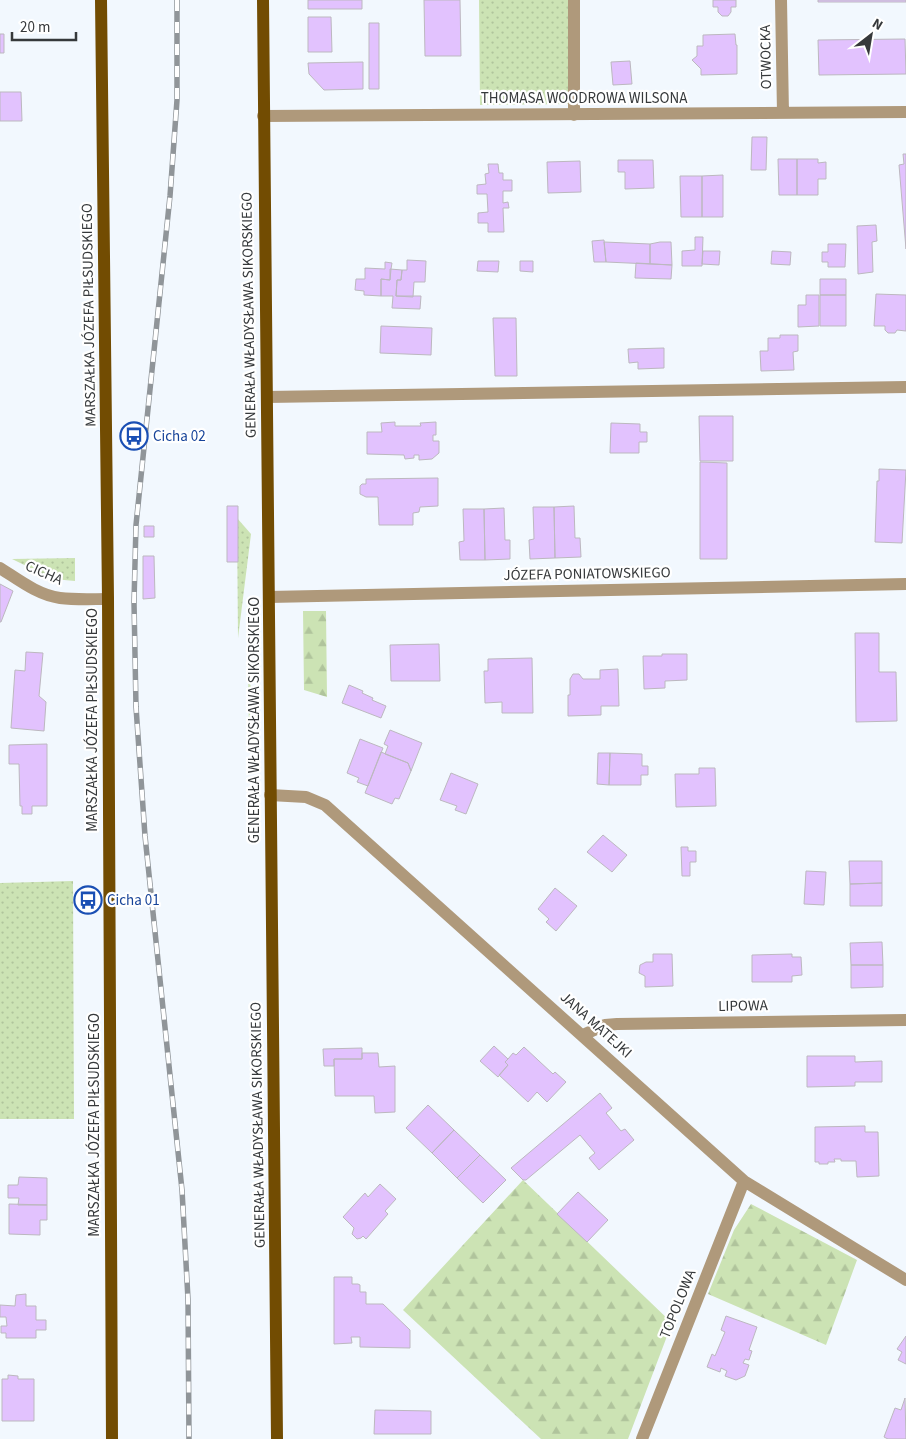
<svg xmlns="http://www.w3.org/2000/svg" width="906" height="1439" font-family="'Source Sans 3',sans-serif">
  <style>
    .grass { fill: url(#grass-dots) }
    .forest { fill: url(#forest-firs) }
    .building { fill: #e2c2fe; stroke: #bcb8bf }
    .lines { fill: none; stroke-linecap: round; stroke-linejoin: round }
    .minor { stroke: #af997b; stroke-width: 12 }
    .major { stroke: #724c02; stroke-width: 12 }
    .rail-casing { stroke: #909599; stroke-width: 5.5 }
    .rail { stroke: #fff; stroke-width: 4; stroke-dasharray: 11; stroke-linecap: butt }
    .labels { text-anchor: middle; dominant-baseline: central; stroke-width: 4.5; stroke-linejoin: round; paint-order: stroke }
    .street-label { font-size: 15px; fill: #36393b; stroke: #fff }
    .transit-label { font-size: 15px; fill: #164399; stroke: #fff; text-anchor: start }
  </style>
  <defs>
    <pattern id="grass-dots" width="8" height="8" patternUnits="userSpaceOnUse" patternTransform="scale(1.25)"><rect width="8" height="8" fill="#cce3b4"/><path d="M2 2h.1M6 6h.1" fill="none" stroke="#b0c49c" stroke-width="1.8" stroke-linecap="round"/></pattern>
    <pattern id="forest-firs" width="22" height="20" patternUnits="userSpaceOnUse" patternTransform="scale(1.25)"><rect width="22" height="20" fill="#cce3b4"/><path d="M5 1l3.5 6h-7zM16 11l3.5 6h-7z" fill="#b0c49c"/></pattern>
  </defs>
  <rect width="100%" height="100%" fill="#f2f8fe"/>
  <path class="grass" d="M479 0H569V104L480 105Z
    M237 518 251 534 238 638Z
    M75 558V581L53 579 12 559Z
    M248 666 250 683 258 718V741H250L249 739Z
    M73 881 74 1119H0V883Z"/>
  <path class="forest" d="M303 611H326L327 697 304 690Z
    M523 1180 672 1323 628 1439H541L403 1310Z
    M751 1204 857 1260 826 1345 708 1294 734 1230Z"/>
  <path class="building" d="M308 0H362V9H308Z
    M424 0H460L461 56H425Z
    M713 0H736V7H731V12L728 16H722L718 12V7H713Z
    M818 0H906V2H818Z
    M308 17H331L332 52H308Z
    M369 23H379V89H369Z
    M0 34H4V53H0Z
    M735 34 736 45H737V74L701 75V69L692 60 697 56V46H703V35Z
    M905 39 906 74 819 75 818 40Z
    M630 61 632 84 613 85 611 62Z
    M363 62V89L324 90 309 74 308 63Z
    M0 92H21L22 121H0Z
    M752 137H767L766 170H751Z
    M903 154H906V249L899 165 904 164Z
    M778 159H797V195H779Z
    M797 159H818V163L826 162V179H818V195H797Z
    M618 160H653L654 188 625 189V172H618Z
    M580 161 581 192 548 193 547 162Z
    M488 164H498L499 173H503V180H512V191H503V203L508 202 509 208H503L504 232H488V223H478V213L488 212 487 194H477V185L486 184 485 174 489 173Z
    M723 175V217H702V176Z
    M680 176H702V217H681Z
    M876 225 877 241 872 242 873 272 858 274 857 226Z
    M695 237H703L702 266H682V251L695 250Z
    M604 240 606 262H594L592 241Z
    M604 242 650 244V264L606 262Z
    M660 242H671L672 265 650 264V244Z
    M828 244H846L845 267H828V262H822V252H828Z
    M703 251H720L719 265 702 264Z
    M772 251 791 252 790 265 771 264Z
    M407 260 426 261 425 282H414L413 297 396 296 397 280H401L402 270H407Z
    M478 261H499L498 272 477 271Z
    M520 261H533V272L520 271Z
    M385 262 392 263 391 269 390 280 381 279V296L364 295V291L355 290 356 279H365V268L385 269Z
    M636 263 672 265 671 279 635 278Z
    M390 269 402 270 401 280H397L396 296H421L420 309 392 308 393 296H381V279L390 280Z
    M820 279H846V295H820Z
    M876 294 906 295V331L897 330 895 333H888L885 330V326H874Z
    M806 295H819V326L798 327V305H806Z
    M820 295H846V326H820Z
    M493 318H516L517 376H495Z
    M381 326 432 328 431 355 380 353Z
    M780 335H798V351L793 352 794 370 761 371 760 351H768V338H780Z
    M664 348V368L638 369V362L629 363 628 349Z
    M699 416H733V461H700Z
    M395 422V426H421L420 423 436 422V435H433V441H439V453L432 459 419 460V455H414V458L405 459 404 455 367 454V432H382L381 423Z
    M611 423 640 424V432H647V442H639V453H610Z
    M700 462 727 463V559H700Z
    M879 469 906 470 902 543 875 542 877 481H879Z
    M438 478V506L420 507 419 512 413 513V525H379L378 497H366L360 494V486L362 484H366V479Z
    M227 506H238V562H227Z
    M574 506 575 538H580L581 557 555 558 554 507Z
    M533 507H554L555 558 530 559 529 540 534 539Z
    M504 508 505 540H510V559L485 560 484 509Z
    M463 509H484L485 560H460L459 542 464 541Z
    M144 526H154V537H144Z
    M143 556H154L155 598 143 599Z
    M0 584 13 591 1 622H0Z
    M855 633H879V672H896L897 721 856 722Z
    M439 644 440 681H391L390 645Z
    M26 652 43 653 39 696 46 702 44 731 11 728 15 670 25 671Z
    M662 654H687V680L665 681V688L644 689 643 656H662Z
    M532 658 533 713H502V702L485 703 484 671H488V659Z
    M618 669 619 706H601V715L568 716V695H570V679L573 674H579L583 679H600V670Z
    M349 685 363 691 362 693 373 698 372 700 386 706 381 718 342 703Z
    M390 730 422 743 411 771 408 763 385 754 388 746 384 744Z
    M360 739 383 748 368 786 357 782 359 778 347 773Z
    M47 744V806H32V814H22V806H20L19 764H9V745Z
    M381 752 408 763 411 771 399 799 395 798 392 804 365 793Z
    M598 753H610L609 785 597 784Z
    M610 753 642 754V766H648V775H641V785H609Z
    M699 768H715L716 806 676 807 675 774H699Z
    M451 773 478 784 466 814 455 810 457 806 440 800Z
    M603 835 627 855 612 872 587 852Z
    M681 847H688V851H696V862H690V876H682Z
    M849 861H882V883L850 884Z
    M806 871 826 872 824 905 804 904Z
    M882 883V906H850V884Z
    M555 888 577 906 556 931 546 922 549 919 538 909Z
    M882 942 883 965H851L850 943Z
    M653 954H672L673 986 645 987V976L639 973 640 965 646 962H653Z
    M792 954V957H801L802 975 792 976V982H752V955Z
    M851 965H883V987L851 988Z
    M494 1046 508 1059 505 1062 508 1065 498 1077 480 1061Z
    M524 1047 553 1074 555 1072 566 1082 547 1102 537 1092 528 1102 499 1075 508 1065 505 1062 508 1059 513 1053 516 1055Z
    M362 1048V1059H334V1066H324L323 1049Z
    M362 1053H378L379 1067 395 1066V1112L375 1113 374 1096H335L334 1059H362Z
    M807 1056H855V1062L882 1061V1082H855V1086L807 1087Z
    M600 1093 612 1108 606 1113 621 1131 625 1129 634 1140 599 1170 589 1158 595 1153 580 1135 526 1180H523L511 1168Z
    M428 1105 454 1130 432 1153 406 1128Z
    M865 1126V1132H878L879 1176 857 1177 856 1161H841V1159H834L835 1162H828V1164H819V1162H815V1127Z
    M454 1130 480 1155 457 1178 432 1153Z
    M480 1155 506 1180 483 1203 457 1178Z
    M19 1177 47 1178V1205H18L19 1198H8V1185H18Z
    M380 1184 396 1199 385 1211 388 1214 366 1239 363 1236 361 1238 357 1239 352 1234 354 1228 343 1217 365 1193 368 1197Z
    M578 1192 608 1220 587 1242 557 1214Z
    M9 1204 47 1205V1220H40V1235L9 1234Z
    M334 1277H352V1284H358L360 1285V1292H366V1304H383L410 1330V1348L360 1347V1337H351L352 1343 334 1344Z
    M26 1294V1306H36V1320H46V1330H36V1338H6V1333H1V1326H7L6 1317H0V1305L15 1306 16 1295Z
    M726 1316 757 1327 749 1350 752 1351 749 1360 745 1359 743 1363 749 1365 745 1376 736 1380 725 1376 727 1371 721 1368 720 1372 707 1367 712 1354 715 1356 725 1332 721 1330Z
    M906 1336V1364L898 1360 902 1352 897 1349Z
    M8 1375 18 1376V1379H34V1421H2V1379H8Z
    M905 1398 906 1439H888L884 1437 895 1408 901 1410Z
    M375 1410 431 1411V1434H374Z"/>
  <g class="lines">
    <path class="minor" d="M781 0 783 113
      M574 115V0
      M263 116 906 112
      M267 397 906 387
      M0 568C19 580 38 595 60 598 76 600 92 599 108 599
      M269 597 906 584
      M270 795 306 797 325 805 744 1181 906 1280
      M583 1035 605 1025 617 1024 906 1020
      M642 1439 744 1181"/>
    <path class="major" d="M101 0 108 599 112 1439
      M263 0 277 1439"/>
    <g class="rail-casing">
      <path id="rail" d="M177 0V100L170 196 136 525 134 602 136 707 145 836 182 1190 188 1299 189 1439"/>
    </g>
    <use href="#rail" class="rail"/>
  </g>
  <defs>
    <g id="bus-ring" transform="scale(1.4375)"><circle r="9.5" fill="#fff" stroke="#1a4fb4" stroke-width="1.5"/><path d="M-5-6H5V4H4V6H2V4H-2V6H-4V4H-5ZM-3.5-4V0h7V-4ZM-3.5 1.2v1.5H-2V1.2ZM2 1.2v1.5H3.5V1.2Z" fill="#1a4fb4"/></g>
  </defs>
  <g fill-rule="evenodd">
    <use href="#bus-ring" x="134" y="436"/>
    <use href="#bus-ring" x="88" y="900"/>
  </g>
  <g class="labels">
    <g class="street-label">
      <text transform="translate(766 57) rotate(-91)">OTWOCKA</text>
      <text x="584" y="98">THOMASA WOODROWA WILSONA</text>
      <text transform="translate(89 315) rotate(-91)">MARSZAŁKA JÓZEFA PIŁSUDSKIEGO</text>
      <text transform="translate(249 315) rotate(-91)">GENERAŁA WŁADYSŁAWA SIKORSKIEGO</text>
      <text transform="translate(44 573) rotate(24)">CICHA</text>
      <text transform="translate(587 574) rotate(-1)">JÓZEFA PONIATOWSKIEGO</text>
      <text transform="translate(92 720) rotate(-90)">MARSZAŁKA JÓZEFA PIŁSUDSKIEGO</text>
      <text transform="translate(254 720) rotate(-90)">GENERAŁA WŁADYSŁAWA SIKORSKIEGO</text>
      <text transform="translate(743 1006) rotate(-1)">LIPOWA</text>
      <text transform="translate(596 1025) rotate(42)">JANA MATEJKI</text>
      <text transform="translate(94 1125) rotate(-90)">MARSZAŁKA JÓZEFA PIŁSUDSKIEGO</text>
      <text transform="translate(258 1125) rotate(-91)">GENERAŁA WŁADYSŁAWA SIKORSKIEGO</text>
      <text transform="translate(678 1304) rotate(-68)">TOPOLOWA</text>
    </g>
    <g class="transit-label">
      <text x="153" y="436">Cicha 02</text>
      <text x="107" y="900">Cicha 01</text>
    </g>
  </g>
  <g transform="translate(871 35) rotate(31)" stroke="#ffffff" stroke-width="4" paint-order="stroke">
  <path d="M0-4L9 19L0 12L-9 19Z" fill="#36393b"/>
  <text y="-8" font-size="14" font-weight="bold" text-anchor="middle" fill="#36393b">N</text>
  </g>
  <path d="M12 32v8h64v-8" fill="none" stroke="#36393b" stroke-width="2.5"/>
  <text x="20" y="32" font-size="15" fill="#36393b" stroke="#ffffff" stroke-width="4" paint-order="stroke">20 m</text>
</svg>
